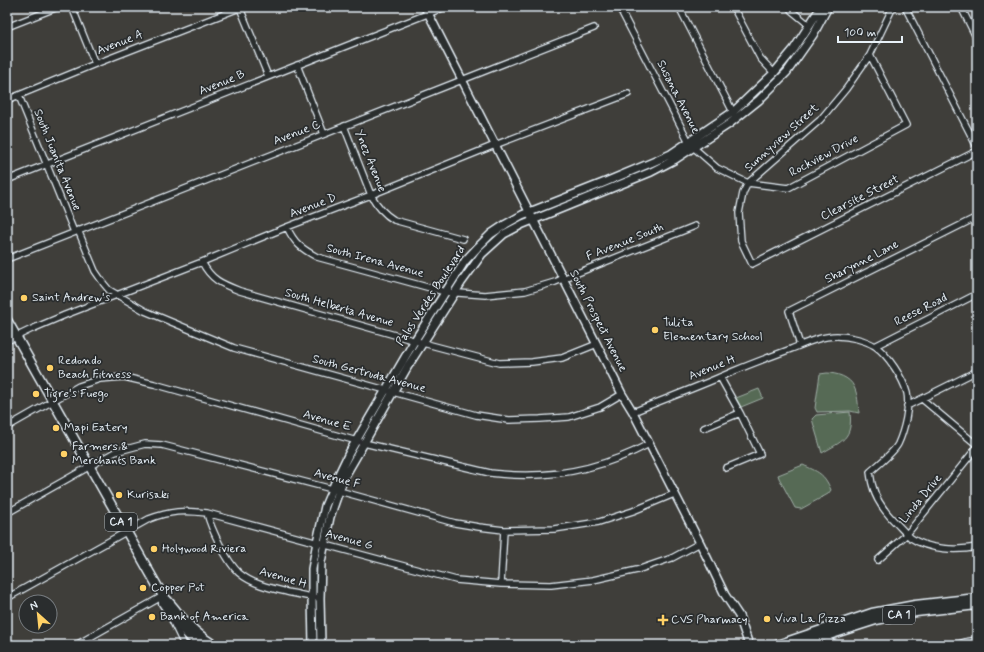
<svg xmlns="http://www.w3.org/2000/svg" width="984" height="652" font-family="Mynerve,sans-serif">
  <style>
    .green { fill: #566a54; stroke: #9faea6 }
    .lines { fill: none; stroke-linecap: round; stroke-linejoin: round }
    .minor-casing { stroke: #e8f1f8; stroke-width: 8 }
    .major-casing { stroke: #e8f1f8; stroke-width: 10 }
    .highway-casing { stroke: #e8f1f8; stroke-width: 11 }
    .minor { stroke: #2a2d2e; stroke-width: 5.5 }
    .major { stroke: #2a2d2e; stroke-width: 7 }
    .highway { stroke: #2a2d2e; stroke-width: 8 }
    .poi-dot { fill: #ffd166; stroke: #2a2d2e; stroke-width: 1.5 }
    .labels { text-anchor: middle; dominant-baseline: central; stroke-width: 3.5; stroke-linejoin: round; paint-order: stroke }
    .shield { fill: #2a2d2e; stroke: #afb6bb; stroke-width: 1 }
    .shield-label { font-size: 11px; font-weight: bold; fill: #e8f1f8 }
    .street-label { font-size: 12px; fill: #e8f1f8; stroke: #2a2d2e }
    .poi-label { font-size: 12px; fill: #e8f1f8; stroke: #2a2d2e; text-anchor: start }
  </style>
  <rect width="100%" height="100%" fill="#3f3e3a"/>
  <filter id="ink" filterUnits="userSpaceOnUse"><feTurbulence type="fractalNoise" baseFrequency=".025" numOctaves="2"/><feDisplacementMap in="SourceGraphic" scale="8" xChannelSelector="R" yChannelSelector="G"/><feConvolveMatrix kernelMatrix="1 2 1 2 8 2 1 2 1" color-interpolation-filters="sRGB"/></filter>
  <g filter="url(#ink)">
    <path class="green" d="M827 373C836 373 850 377 854 387 858 395 858 404 859 413L850 411 817 412 815 408 820 374Z
      M759 389 763 398 741 407 736 398Z
      M850 412C853 439 842 441 822 453L812 419 816 415Z
      M803 465C818 472 824 473 831 490L828 494 801 509 795 508 779 478 778 475Z"/>
    <g class="lines">
      <g class="minor-casing">
        <path id="minor" d="M72 7 95 64
          M619 7 689 142 693 147 717 168 748 183 788 188 906 125 870 55
          M679 7 733 112
          M733 7 760 58 774 73
          M789 7 792 11 809 25
          M893 7 870 55 846 89 820 120 748 183 743 193 739 213 741 241 752 264 977 151
          M905 7 977 147
          M961 7 977 39
          M240 8 268 76
          M7 27 58 7
          M297 65 324 134
          M19 96 74 232
          M7 100 95 64 242 7
          M344 126 371 195C377 206 384 214 394 220L463 239
          M7 180 445 7
          M287 227C294 243 302 249 317 257L445 292 485 295 525 291 555 282 695 226
          M78 230 95 271 104 284 109 290 145 311 234 348 476 415 509 420 540 419 569 417 600 407 622 394
          M7 259 594 28
          M202 262C211 280 222 284 240 291L423 343 499 363 532 362 562 358 597 344
          M7 341 32 329 65 315 202 262 287 227 371 195 495 145 628 94
          M800 345 789 311 977 217
          M875 346 977 294
          M720 377 740 413 760 454 726 468
          M922 399 977 445
          M907 406 977 371
          M633 412C667 398 701 386 734 371 753 363 772 356 791 349 806 343 821 336 837 336 849 336 865 340 875 346 888 355 903 378 907 393 910 407 904 431 898 444 894 452 878 465 870 472 871 477 871 482 873 487 876 500 886 513 896 523 901 528 906 534 911 538 929 550 957 551 977 547
          M7 427 79 386 100 379 124 377 154 384 364 443 490 473C545 480 600 470 649 444
          M704 428 740 413
          M7 513 115 452 145 444 162 445 332 489 455 523 479 527 504 530 554 529 599 522 633 511 674 494
          M207 513C211 529 227 562 239 573 252 584 270 588 287 592 298 594 309 597 320 598
          M878 560 907 534 977 447
          M501 584 504 530
          M7 598 149 519C170 511 184 510 207 513L456 580 501 584 551 585 593 580 637 570 672 558 700 543
          M172 620 184 645
          M824 635V637L835 645
          M76 645 163 596
          M955 645 965 642 977 640"/>
      </g>
      <g class="major-casing">
        <path id="major" d="M425 7 622 394 633 412 700 543 725 595 739 616 749 645
          M313 645 312 597V569L317 542 325 506 337 478 349 453 415 340 465 261 478 247 491 234 506 224 522 215 603 183 653 162 671 154 733 112 774 73 794 49 821 7
          M321 645 320 598 321 562 330 517 339 491 345 476 356 457 408 366 461 283 482 254 504 234 523 224 651 172 674 160 729 124 759 100 787 72 813 35 828 7"/>
      </g>
      <g class="highway-casing">
        <path id="highway" d="M7 320 86 460 163 596C169 601 173 607 178 613 188 625 201 637 214 645
          M163 596V603L175 621 190 637 201 645
          M777 645 872 613 915 605 977 598
          M798 645 876 620 916 612 977 605"/>
      </g>
      <use href="#minor" class="minor"/>
      <use href="#major" class="major"/>
      <use href="#highway" class="highway"/>
    </g>
  </g>
  <g class="poi-dot">
    <circle cx="24" cy="298" r="4"/>
    <circle cx="655" cy="330" r="4"/>
    <circle cx="50" cy="368" r="4"/>
    <circle cx="36" cy="394" r="4"/>
    <circle cx="56" cy="428" r="4"/>
    <circle cx="64" cy="454" r="4"/>
    <circle cx="119" cy="495" r="4"/>
    <circle cx="154" cy="549" r="4"/>
    <circle cx="143" cy="588" r="4"/>
    <circle cx="152" cy="617" r="4"/>
    <circle cx="767" cy="619" r="4"/>
    <path d="M661 614h4v4h4v4h-4v4h-4v-4h-4v-4h4z"/>
  </g>
  <g class="labels">
    <g class="shield">
      <rect x="105" y="513" width="32" height="18" rx="3"/>
      <rect x="883" y="606" width="32" height="18" rx="3"/>
    </g>
    <g class="shield-label">
      <text x="121" y="522">CA 1</text>
      <text x="899" y="615">CA 1</text>
    </g>
    <g class="street-label">
      <text transform="translate(120 43) rotate(-21)">Avenue A</text>
      <text transform="translate(222 83) rotate(-22)">Avenue B</text>
      <text transform="translate(678 97) rotate(63)">Susana Avenue</text>
      <text transform="translate(297 133) rotate(-21)">Avenue C</text>
      <text transform="translate(782 138) rotate(-42)">Sunnyview Street</text>
      <text transform="translate(824 156) rotate(-28)">Rockview Drive</text>
      <text transform="translate(57 160) rotate(68)">South Juanita Avenue</text>
      <text transform="translate(370 161) rotate(68)">Ynez Avenue</text>
      <text transform="translate(860 198) rotate(-27)">Clearsite Street</text>
      <text transform="translate(313 206) rotate(-21)">Avenue D</text>
      <text transform="translate(625 242) rotate(-22)">F Avenue South</text>
      <text transform="translate(375 261) rotate(15)">South Irena Avenue</text>
      <text transform="translate(862 262) rotate(-27)">Sharynne Lane</text>
      <text transform="translate(431 296) rotate(-57)">Palos Verdes Boulevard</text>
      <text transform="translate(339 308) rotate(16)">South Helberta Avenue</text>
      <text transform="translate(921 310) rotate(-27)">Reese Road</text>
      <text transform="translate(598 321) rotate(63)">South Prospect Avenue</text>
      <text transform="translate(712 368) rotate(-22)">Avenue H</text>
      <text transform="translate(369 374) rotate(15)">South Gertruda Avenue</text>
      <text transform="translate(327 421) rotate(16)">Avenue E</text>
      <text transform="translate(337 479) rotate(15)">Avenue F</text>
      <text transform="translate(921 499) rotate(-51)">Linda Drive</text>
      <text transform="translate(349 540) rotate(15)">Avenue G</text>
      <text transform="translate(283 578) rotate(16)">Avenue H</text>
    </g>
    <g class="poi-label">
      <text x="32" y="298">Saint Andrew's</text>
      <text x="663" y="323">Tulita<tspan x="663" dy="14">Elementary School</tspan></text>
      <text x="58" y="361">Redondo<tspan x="58" dy="14">Beach Fitness</tspan></text>
      <text x="44" y="394">Tigre's Fuego</text>
      <text x="64" y="428">Mapi Eatery</text>
      <text x="72" y="447">Farmers &amp;<tspan x="72" dy="14">Merchants Bank</tspan></text>
      <text x="127" y="495">Kurisaki</text>
      <text x="162" y="549">Holywood Riviera</text>
      <text x="151" y="588">Copper Pot</text>
      <text x="160" y="617">Bank of America</text>
      <text x="775" y="619">Viva La Pizza</text>
      <text x="671" y="620">CVS Pharmacy</text>
    </g>
  </g>
  <rect width="984" height="652" fill="none" stroke="#2a2d2e" stroke-width="24"/>
  <rect x="12" y="12" width="960" height="628" fill="none" stroke="#e8f1f8" stroke-width="1.5" filter="url(#ink)"/>
  <g transform="translate(38 614) rotate(333)"><circle r="19" fill="#2a2d2e" stroke="#767b7f"/>
  <path d="M0-3L7 15L0 10L-7 15Z" fill="#ffd166"/>
  <text y="-6" font-size="11" font-weight="bold" text-anchor="middle" fill="#e8f1f8">N</text>
  </g>
  <path d="M838 36v6h64v-6" fill="none" stroke="#e8f1f8" stroke-width="2"/>
  <text x="844" y="36" font-size="12" fill="#e8f1f8" stroke="#2a2d2e" stroke-width="3" paint-order="stroke">100 m</text>
</svg>
